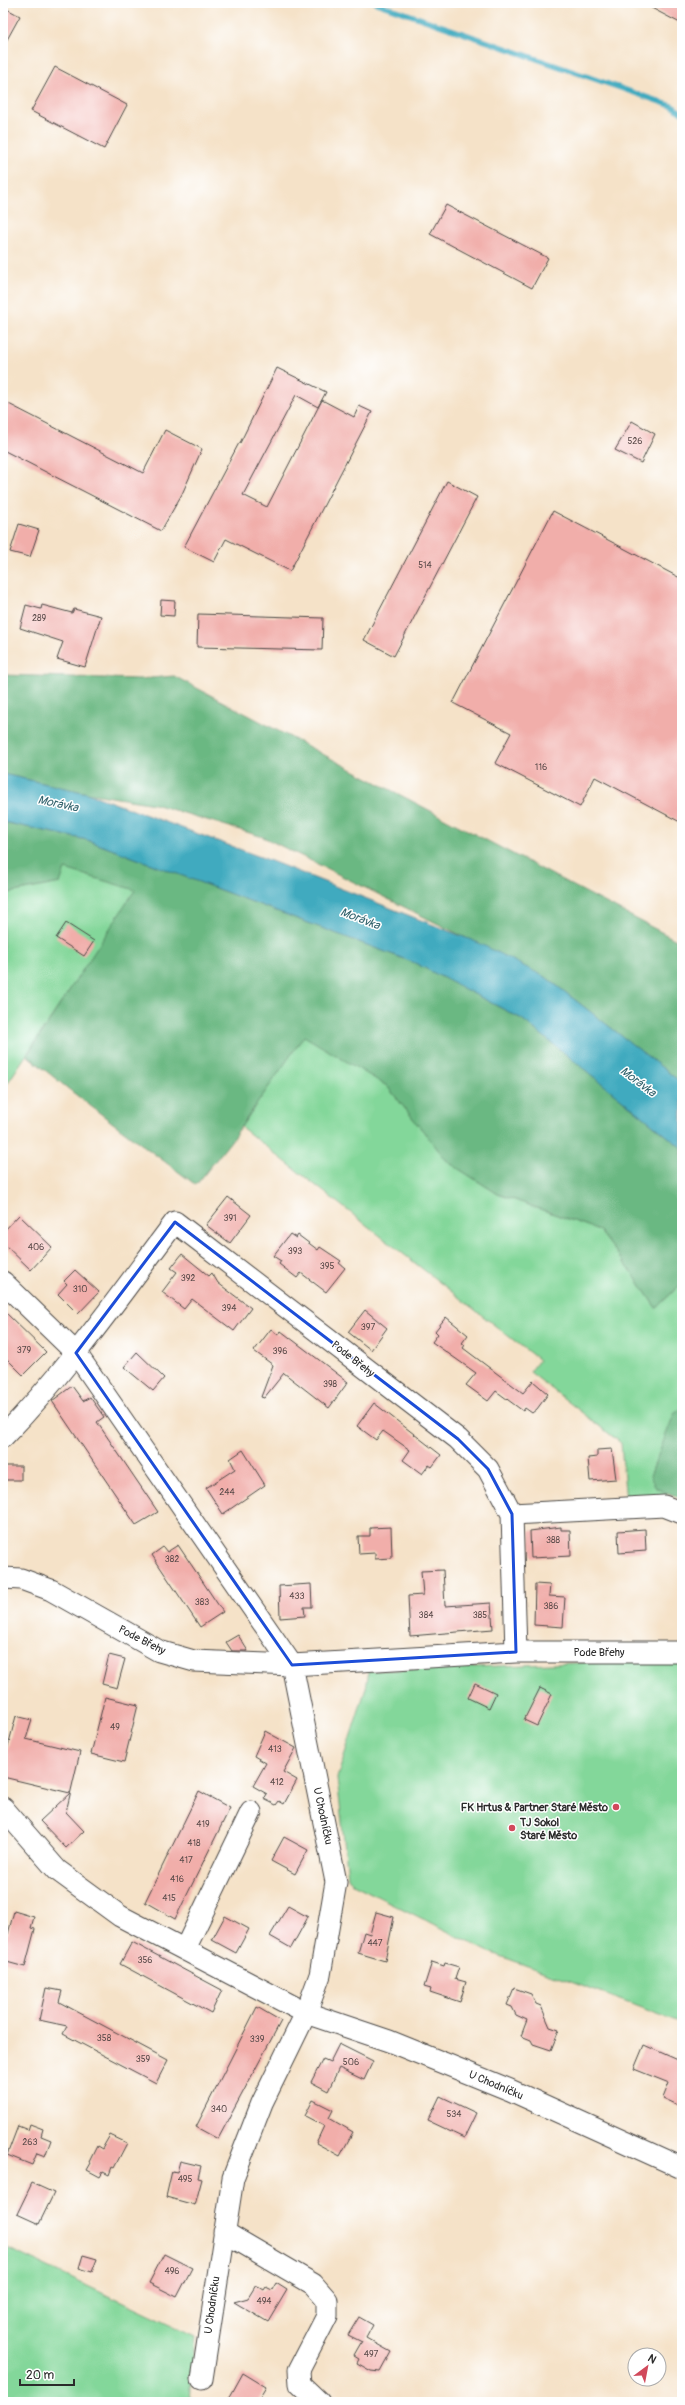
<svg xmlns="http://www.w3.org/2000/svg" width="685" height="2405" font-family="Pangolin,sans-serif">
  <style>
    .green { fill: #83d79a; stroke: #578162 }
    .forest { fill: #6ab882; stroke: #4a7256 }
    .water { fill: #40aabf; stroke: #366a75 }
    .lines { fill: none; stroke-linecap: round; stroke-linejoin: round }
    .stream { stroke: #40aabf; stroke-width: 5.5 }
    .building { fill: #f1aeaa }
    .minor-casing { stroke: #494643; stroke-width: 23 }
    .minor { stroke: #fff; stroke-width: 21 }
    .marked { fill: none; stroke: #1d4ed8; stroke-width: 3; stroke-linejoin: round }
    .poi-dot { fill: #d1495b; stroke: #fff; stroke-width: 1.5 }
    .labels { text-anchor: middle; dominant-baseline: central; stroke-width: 3; stroke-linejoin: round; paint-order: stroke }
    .number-label { font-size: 9px; fill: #5c4c4b }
    .street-label { font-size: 11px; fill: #2b2b2b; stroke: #fff }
    .poi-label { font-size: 11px; font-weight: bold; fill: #2b2b2b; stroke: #fff; text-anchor: end }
    .water-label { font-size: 12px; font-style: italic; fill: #34646e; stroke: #fff }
  </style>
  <rect width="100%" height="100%" fill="#fff"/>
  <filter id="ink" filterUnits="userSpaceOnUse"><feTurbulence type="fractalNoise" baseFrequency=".025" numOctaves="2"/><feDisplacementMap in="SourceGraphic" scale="8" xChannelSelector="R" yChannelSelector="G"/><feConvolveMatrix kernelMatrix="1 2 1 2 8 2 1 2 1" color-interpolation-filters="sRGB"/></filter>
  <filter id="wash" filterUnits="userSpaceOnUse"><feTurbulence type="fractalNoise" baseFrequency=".012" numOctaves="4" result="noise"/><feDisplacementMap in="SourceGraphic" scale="16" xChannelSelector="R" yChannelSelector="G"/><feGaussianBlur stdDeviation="0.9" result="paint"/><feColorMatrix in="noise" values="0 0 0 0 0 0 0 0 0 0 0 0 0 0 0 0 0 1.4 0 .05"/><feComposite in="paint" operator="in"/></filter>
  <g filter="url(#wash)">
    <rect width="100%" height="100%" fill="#f5e2c8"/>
    <path class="green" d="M65 868 136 890 3 1090V894L60 883Z
      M304 1035 387 1086 448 1162 498 1194 599 1230 633 1274 656 1308 682 1283V1408L674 1414 656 1488 667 1492 666 1502 626 1503 621 1443 530 1372 539 1360 241 1127Z
      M682 1659V2023L487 1951 353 1884 348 1877 337 1778 366 1688 369 1671Z
      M3 2246 195 2337 190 2402H3Z"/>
    <path class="forest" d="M3 675 139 679 174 676 682 943V1083L547 978 263 837 154 804 87 793 3 774Z
      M3 822 87 840 415 963 522 1019 682 1148V1283L656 1308 633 1274 599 1230 498 1194 448 1162 387 1086 304 1036 231 1141 196 1185C139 1142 81 1101 27 1055L135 890 65 869 60 883 3 894Z
      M682 1408V1499L656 1488 650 1476 674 1414Z"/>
    <path class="water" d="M3 774 87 793 266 859 479 943 547 978 682 1083V1148L522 1019 415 963 87 840 3 822Z"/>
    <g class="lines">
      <path class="stream" d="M376 3 672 106 682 113"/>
    </g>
    <g id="blocks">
      <path class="building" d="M642 3H682V24Z
        M3 7 20 16 3 47Z
        M55 67 127 105 104 149 31 111Z
        M446 205 548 258 532 288 430 234Z
        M277 368 326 392 318 407 296 395 243 495 267 507 322 400 354 417 359 406 372 412 290 571 226 539 214 562 184 547 239 443H240Z
        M3 401 143 473 165 430 202 449 182 494 161 531 3 450Z
        M632 421 655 434 641 463 615 450Z
        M447 481 477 497 394 656 364 640Z
        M553 511 682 579V823L595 777 580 807 495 763 511 733 453 703Z
        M19 524 39 530 30 557 10 552Z
        M161 600 175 601 174 616 160 615Z
        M26 605 41 609 42 605 72 613 74 609 101 616 85 667 57 659 63 642 20 628Z
        M198 614 323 618 322 650 197 647Z
        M66 923 94 941 84 956 56 938Z
        M228 1197 251 1215 230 1243 206 1225Z
        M19 1215 52 1247 31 1270 3 1243V1232Z
        M290 1234 296 1238 298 1235 318 1250 320 1247 341 1261 339 1263 345 1268 326 1292 301 1273 297 1278 279 1264 281 1261 273 1256Z
        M182 1254 209 1276 212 1273 218 1283 251 1308 234 1331 192 1299 184 1309 162 1292 177 1272 171 1268Z
        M75 1270 99 1292 78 1314 58 1294 67 1284 64 1281Z
        M3 1310 46 1352 23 1375 3 1355Z
        M365 1310 387 1328 371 1350 348 1332Z
        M446 1317 468 1335 462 1343 465 1345 463 1348 523 1393 533 1381 548 1394 537 1409 532 1413 525 1408 523 1411 496 1391 488 1401 466 1385 476 1373 432 1342 438 1334 435 1331Z
        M271 1329 278 1335 281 1331 348 1382 329 1408 284 1373 264 1398 261 1397 273 1365 254 1351Z
        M137 1352 164 1378 153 1391 124 1367Z
        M72 1386 83 1401 90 1397 104 1417 97 1422 158 1512 136 1525 52 1401Z
        M374 1403 441 1455 432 1467 429 1465 422 1474 403 1460 410 1450 383 1431 376 1440 357 1426Z
        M612 1449 616 1479 590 1481 588 1458 597 1457V1450Z
        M243 1450 265 1485 223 1514 206 1488 235 1469 230 1459Z
        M3 1466H21V1480H3Z
        M391 1527 392 1558 375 1559V1553L359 1554 358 1536H370V1528Z
        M561 1527V1530H570L571 1556 531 1558 530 1531Z
        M645 1529 646 1551 619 1553 618 1531Z
        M178 1545 223 1612 200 1627 152 1555 163 1547 167 1552Z
        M443 1570 445 1606 491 1603 493 1629 410 1636 408 1596 423 1595 421 1571Z
        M311 1584 312 1607H304L305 1616 280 1618 279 1586Z
        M535 1584 550 1585 549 1596 565 1597 563 1627 534 1625Z
        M238 1635 248 1651H232L226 1642Z
        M109 1655 125 1659 117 1688 102 1684Z
        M475 1683 496 1693 489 1708 468 1698Z
        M540 1688 552 1694 537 1726 524 1720Z
        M105 1697 138 1705 124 1762 91 1754Z
        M16 1716 32 1720 26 1739 80 1752 66 1812 84 1831 66 1848 40 1821 70 1793 3 1777V1765Z
        M265 1731 296 1748 283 1772 297 1780 284 1804 279 1801 276 1805 264 1799 267 1794 253 1786 266 1763 254 1756Z
        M199 1791 230 1808 175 1919 145 1902Z
        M284 1837 308 1850 295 1874 271 1861Z
        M288 1906 308 1917 291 1948 270 1936Z
        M14 1911 34 1917 31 1928 35 1929 25 1967 3 1961V1933L8 1934Z
        M376 1912 394 1917 385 1961 358 1953 364 1932 370 1934Z
        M225 1916 249 1929 236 1953 212 1940Z
        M132 1942 222 1990 211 2013 120 1964Z
        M432 1962 444 1966 445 1963 459 1967 455 1979 466 1982 460 2002 430 1992 431 1989 424 1987Z
        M46 1988 62 1991 59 2002 168 2060 156 2083 63 2034 67 2026 39 2020Z
        M514 1988 531 1994 536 2004 541 2006 550 2027 559 2030 551 2050 533 2044 531 2040 521 2036 527 2020 516 2015 512 2007 507 2005Z
        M257 2007 281 2021 218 2139 196 2127Z
        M339 2044 373 2061 364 2080 339 2068 328 2091 311 2082 323 2059 330 2062Z
        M644 2045 678 2060 682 2052V2107L663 2098 669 2083 634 2069Z
        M440 2096 476 2113 464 2138 428 2121Z
        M313 2100 333 2110 329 2118 353 2132 340 2156 316 2143 324 2126 305 2116Z
        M30 2124 43 2129 41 2136 51 2140 45 2156 37 2153 32 2165 7 2155 18 2126 28 2130Z
        M110 2135 127 2143 114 2168 112 2167 109 2175 103 2172 100 2177 87 2170 91 2163 89 2162 97 2146 102 2149Z
        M180 2161 201 2166 198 2178 202 2179 195 2205 166 2197 172 2171 177 2172Z
        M32 2183 54 2193 39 2224 17 2214Z
        M164 2254 192 2268 177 2297 149 2283Z
        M83 2255 97 2259 92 2272 79 2268Z
        M276 2283 287 2290 268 2322 234 2302 248 2298 256 2285 264 2290 266 2287 272 2290Z
        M359 2317 373 2325 366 2338 391 2352 380 2372 371 2371 357 2363 359 2359 354 2356 362 2342 348 2335Z
        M243 2373 266 2387 257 2402H227Z"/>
    </g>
  </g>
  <g filter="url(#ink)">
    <use href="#blocks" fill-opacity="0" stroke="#494643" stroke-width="1"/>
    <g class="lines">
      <g class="minor-casing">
        <path id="minor" d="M3 1282 76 1353 292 1665 336 1882 320 1975 306 2013 262 2103 233 2178 202 2379
          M3 1437C67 1371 120 1295 175 1222L458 1439 488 1469 512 1514 516 1652
          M512 1514 664 1506 682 1513
          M3 1578 21 1579 51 1590 159 1651 194 1661 292 1665 516 1652H682
          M3 1808 57 1870 120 1916 306 2013 389 2041 510 2090 682 2168
          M185 1949 251 1812
          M224 2232 313 2284 327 2300V2316L299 2370 300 2384 319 2402"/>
      </g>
      <use href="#minor" class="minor"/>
    </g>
  </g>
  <path class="marked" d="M175 1222 458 1439 488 1469 512 1514 516 1652 292 1665 76 1353Z"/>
  <g class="poi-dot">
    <circle cx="616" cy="1807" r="4"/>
    <circle cx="512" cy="1828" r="4"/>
  </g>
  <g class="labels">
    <g class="number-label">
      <text x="635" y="441">526</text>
      <text x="425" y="565">514</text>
      <text x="39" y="618">289</text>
      <text x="541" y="767">116</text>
      <text x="230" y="1218">391</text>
      <text x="36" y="1247">406</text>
      <text x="295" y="1251">393</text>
      <text x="327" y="1266">395</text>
      <text x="188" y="1278">392</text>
      <text x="80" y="1289">310</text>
      <text x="229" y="1308">394</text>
      <text x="368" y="1327">397</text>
      <text x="24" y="1350">379</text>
      <text x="280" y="1351">396</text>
      <text x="330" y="1384">398</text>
      <text x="227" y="1492">244</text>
      <text x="553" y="1540">388</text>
      <text x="172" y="1559">382</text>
      <text x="297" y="1596">433</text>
      <text x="202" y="1602">383</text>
      <text x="551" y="1606">386</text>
      <text x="426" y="1615">384</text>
      <text x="480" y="1615">385</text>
      <text x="115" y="1727">49</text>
      <text x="275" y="1749">413</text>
      <text x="277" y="1782">412</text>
      <text x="203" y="1824">419</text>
      <text x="194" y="1843">418</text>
      <text x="186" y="1860">417</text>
      <text x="177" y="1879">416</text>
      <text x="169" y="1898">415</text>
      <text x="375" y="1943">447</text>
      <text x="145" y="1960">356</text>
      <text x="104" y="2038">358</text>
      <text x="257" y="2039">339</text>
      <text x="143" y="2059">359</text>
      <text x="351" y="2062">506</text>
      <text x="219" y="2109">340</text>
      <text x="454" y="2114">534</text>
      <text x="30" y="2142">263</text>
      <text x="185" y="2179">495</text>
      <text x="172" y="2271">496</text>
      <text x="264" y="2301">494</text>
      <text x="371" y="2354">497</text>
    </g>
    <g class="street-label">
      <text transform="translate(353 1359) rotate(38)">Pode Břehy</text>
      <text transform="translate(142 1640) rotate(27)">Pode Břehy</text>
      <text x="599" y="1652">Pode Břehy</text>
      <text transform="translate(323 1816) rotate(78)">U Chodníčku</text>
      <text transform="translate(496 2085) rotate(23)">U Chodníčku</text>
      <text transform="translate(212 2305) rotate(-82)">U Chodníčku</text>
    </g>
    <g class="poi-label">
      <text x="608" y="1807">FK Hrtus &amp; Partner Staré Město</text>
      <text x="520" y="1822" text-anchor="start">TJ Sokol<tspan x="520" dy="13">Staré Město</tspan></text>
    </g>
    <g class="water-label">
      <text transform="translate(58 804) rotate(12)">Morávka</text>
      <text transform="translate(360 919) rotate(21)">Morávka</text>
      <text transform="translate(638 1082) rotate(37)">Morávka</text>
    </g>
  </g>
  <rect width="685" height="2405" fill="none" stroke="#fff" stroke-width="16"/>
  <g transform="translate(647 2367) rotate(32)"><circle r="19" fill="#ffffff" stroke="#aaaaaa"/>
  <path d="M0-3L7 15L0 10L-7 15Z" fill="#d1495b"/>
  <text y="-6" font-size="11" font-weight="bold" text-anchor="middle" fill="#2b2b2b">N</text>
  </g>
  <path d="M20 2379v6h54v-6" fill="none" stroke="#2b2b2b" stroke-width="2"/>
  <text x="26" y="2379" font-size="12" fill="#2b2b2b" stroke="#ffffff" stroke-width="3" paint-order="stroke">20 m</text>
</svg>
